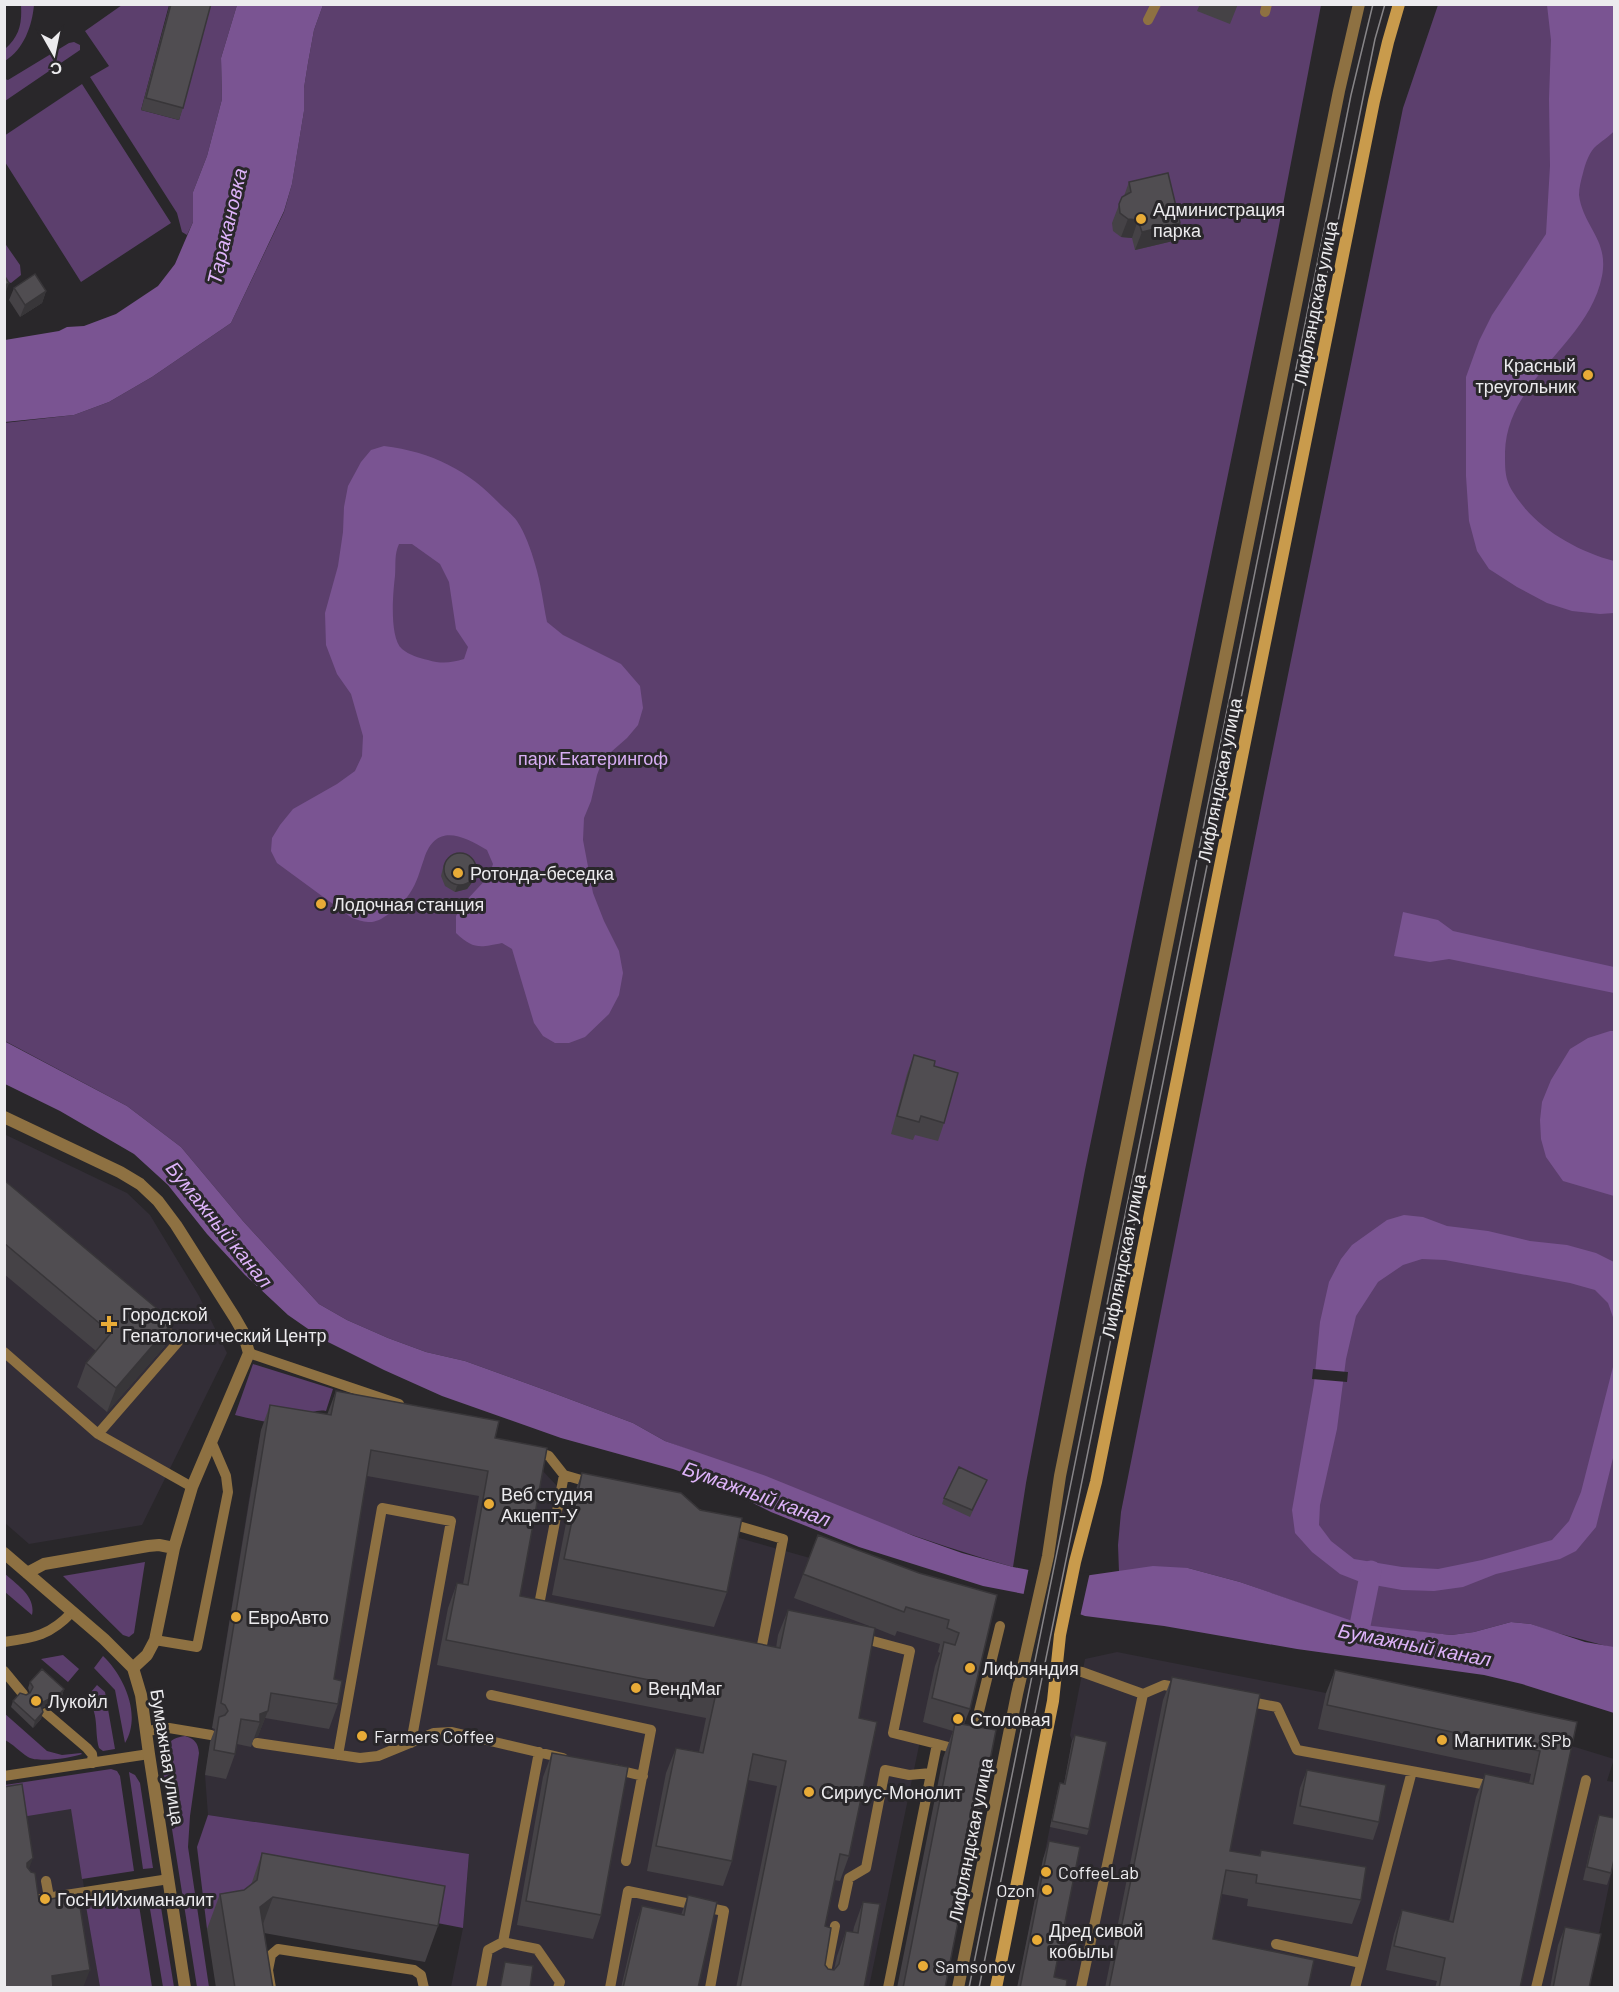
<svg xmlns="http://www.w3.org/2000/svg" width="1619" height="1992" font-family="Barlow,sans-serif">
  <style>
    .built { fill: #332e37 }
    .green { fill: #5c3f6d }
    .water { fill: #7a5492; fill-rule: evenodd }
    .pier { fill: #29272a }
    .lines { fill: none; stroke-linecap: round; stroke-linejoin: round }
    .canal { stroke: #7a5492; stroke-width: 21 }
    .service { stroke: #8e7142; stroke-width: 10 }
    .minor { stroke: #8e7142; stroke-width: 12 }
    .tertiary { stroke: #8e7142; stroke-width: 12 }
    .secondary { stroke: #c99b4c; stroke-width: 12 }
    .tram { stroke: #878588; stroke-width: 1.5 }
    .wall { fill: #454246 }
    .shaded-wall { fill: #383639 }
    .building { fill: #504d51; stroke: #383639; stroke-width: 1.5 }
    .poi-dot { fill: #e8ab37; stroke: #29272a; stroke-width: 2 }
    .labels { text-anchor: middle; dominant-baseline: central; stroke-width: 6; stroke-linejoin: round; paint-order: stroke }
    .poi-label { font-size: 18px; fill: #ecebee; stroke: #29272a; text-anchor: start }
    .street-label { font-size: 18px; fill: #ecebee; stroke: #29272a }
    .park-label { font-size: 18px; fill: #d8aef4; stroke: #29272a }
    .water-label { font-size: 20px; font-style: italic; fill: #deb3fa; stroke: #29272a }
  </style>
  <rect width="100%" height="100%" fill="#29272a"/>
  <path class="built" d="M4 1134 127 1193 150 1215 199 1296 227 1353 142 1525 29 1544 5 1523Z
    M261 1430 540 1468 558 1487 810 1558 989 1620 959 1747 921 1736 869 1987H451L463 1928 469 1855 208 1815 205 1775 220 1683 229 1668 222 1666 251 1487 257 1488 260 1471 254 1470Z
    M1117 1652 1326 1693 1575 1747 1614 1759 1607 1781 1614 1782V1861L1588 1987 1017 1988 1050 1827 1063 1789 1072 1741 1070 1735 1085 1659Z
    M71 1806 100 1987 5 1988V1816Z"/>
  <path class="green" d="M21 5H34C32 26 24 49 5 61V49C20 36 22 23 21 5Z
    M122 5H169L141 110 179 120 210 5H237L221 58 222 99 207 156 193 192V222L187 235 182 232 177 213 90 77 109 66 85 31Z
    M323 5H1321L1277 236 1085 1170 1026 1483 1013 1567C894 1534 780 1483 665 1441L633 1423 556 1394 465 1361 426 1352 388 1338 347 1320 319 1304 243 1221 181 1147 127 1106 5 1041 4 423 74 415 109 402 152 377 231 323 284 212 292 184 304 111V88L308 63 314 30Z
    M1438 5H1614V1647H1610L1550 1631 1531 1624 1511 1622 1474 1632 1451 1635 1374 1627 1350 1621 1240 1582 1188 1568 1119 1572 1118 1545 1121 1512 1264 793 1403 108Z
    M74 42 80 45V50L5 101V79L8 80 69 43Z
    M82 84 171 223 81 282 5 162 4 136Z
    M4 242 20 265 21 275 11 283 5 281Z
    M253 1364 333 1389 326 1411C313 1408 294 1421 279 1422 264 1423 249 1418 235 1415Z
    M145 1562 134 1633 129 1637 123 1635 63 1576Z
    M4 1573C17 1585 36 1596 32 1615L5 1592Z
    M63 1655 79 1669 68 1682 41 1659Z
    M103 1656C124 1676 142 1715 125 1743L115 1690 94 1668Z
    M97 1685 105 1692 115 1749 103 1751 99 1748C94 1731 100 1712 86 1698Z
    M4 1713 47 1751 62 1755 81 1753 82 1754C71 1758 38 1763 28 1757 20 1752 13 1744 5 1740Z
    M185 1736C195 1739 198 1743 199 1753L190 1816 188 1847 209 1987H197L162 1766C164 1748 167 1738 185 1736Z
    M111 1769 117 1771 120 1776 134 1871 82 1879 71 1809 9 1819 5 1817V1785Z
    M129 1772 135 1775 140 1783 153 1868 143 1869Z
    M208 1815 469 1854 463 1928 432 1922 231 1925 207 1929 197 1847Z
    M159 1895 174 1987H163L148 1897Z
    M138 1899 152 1987H100L86 1906Z"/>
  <path class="water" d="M237 5H323L314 30 308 63 304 88V111L292 184 284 211 231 323 152 377 109 402 74 415 5 422V340L59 331 67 327 84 326 116 314 158 286 175 264 193 222V192L207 156 222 99 221 58Z
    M1547 5H1614V131C1609 137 1600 142 1594 148 1588 155 1585 165 1583 173 1581 180 1579 188 1579 195 1583 227 1609 239 1602 276 1589 344 1507 379 1505 452 1505 476 1505 482 1520 502 1541 531 1580 552 1614 561V613L1600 614 1572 611 1547 603 1517 587 1489 569 1477 551 1469 521 1466 476V377L1479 341 1492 315 1546 234 1550 166 1549 99 1551 40Z
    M384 446C432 452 468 470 501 505 506 510 513 515 517 521 525 533 531 550 535 564 541 583 543 603 547 622L563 635 621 664 640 686 643 708 638 725 627 738 603 759 597 775 591 801 584 818 583 840 593 893 604 921 619 951 623 973 619 995 609 1014 585 1037 569 1043H555L543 1036 534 1023 512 949 502 943C479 948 473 949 456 933V916L463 904 489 876 493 864 487 850C463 836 436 822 424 859 420 870 417 883 410 893 405 901 398 907 390 913 375 924 370 924 352 918L277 863 271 851 272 838 280 825 293 809 337 784 355 771 362 756 363 736 351 694 337 674 326 645 325 613 338 566 343 532 344 507 348 486 361 462 371 450ZM399 544H412L440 564 449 582 456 629 468 647 464 659C451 663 441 664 428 660 419 658 409 655 402 649 389 637 393 593 395 576 396 564 394 555 399 544Z
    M1403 912 1438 920 1453 931 1614 967V993L1449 959 1430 962 1394 956Z
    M1610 1031H1614V1196L1563 1181 1546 1157 1541 1139 1540 1120 1542 1102 1551 1080 1570 1049 1588 1038Z
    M4 1041 127 1106 181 1147 243 1221 319 1304 347 1320 388 1338 426 1352 465 1361 556 1394 633 1423 665 1441 766 1476 914 1536 962 1553 1013 1567 1070 1578 1153 1566 1188 1568 1240 1582 1364 1625 1451 1635 1474 1632 1511 1622 1531 1624 1585 1642 1614 1647V1713L1522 1684 1484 1675 1297 1649 1164 1626 1085 1616 1024 1594 983 1586 859 1547 771 1512 715 1484 673 1469 561 1438 442 1396 384 1370 324 1340 288 1315 245 1275 207 1234 168 1185 134 1154 60 1111 5 1084Z
    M1404 1215 1423 1217 1447 1226 1488 1231 1530 1241 1567 1245 1596 1253 1614 1262V1320L1608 1303 1595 1290 1570 1283 1445 1260 1422 1259 1403 1265 1378 1282 1356 1316 1346 1359 1337 1429 1320 1505 1319 1525 1331 1541 1354 1559 1402 1567 1438 1569 1482 1560 1552 1540 1569 1521 1581 1492 1614 1363V1454L1596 1527 1576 1551 1560 1559 1496 1574 1463 1587 1434 1591 1402 1590 1363 1583 1340 1574 1312 1552 1295 1533 1292 1510 1314 1384 1320 1322 1329 1282 1341 1259 1352 1245 1387 1220Z"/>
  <path class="pier" d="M1313 1369 1348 1372 1347 1382 1312 1379Z
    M1029 1567 1070 1575 1090 1572 1080 1617 1023 1597Z"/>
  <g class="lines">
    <path class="canal" d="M1358 1635 1371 1571"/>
    <path class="service" d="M1265 12 1267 4
      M1148 20 1156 4
      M4 1352 98 1434 192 1487
      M249 1353 399 1404
      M98 1434 178 1342 160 1325
      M532 1450 549 1456 564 1475
      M564 1475 783 1539 761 1650 539 1605Z
      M858 1637 910 1651 893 1733 937 1744
      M155 1640 197 1647 228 1492 226 1476 211 1441
      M4 1642C34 1638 51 1635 72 1612
      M1056 1668 1082 1672 1143 1694
      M4 1671 23 1694
      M491 1695 651 1730 626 1861
      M1246 1701 1277 1707 1297 1750 1493 1786
      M46 1713 87 1748 92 1754 93 1763
      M146 1731 169 1728 211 1735
      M972 1740 1000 1626
      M257 1743 360 1758 378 1756 434 1733 452 1732 563 1758
      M338 1755 382 1508 451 1521 411 1743
      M614 1769 643 1776
      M4 1776 149 1754
      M46 1881 49 1897
      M27 1901 169 1879
      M843 1906 849 1878 866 1868 885 1770 909 1775 931 1773
      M503 1942 539 1752
      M1276 1944 1361 1963
      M271 1988 268 1970 271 1955 278 1949 414 1970 421 1975 424 1988
      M481 1988 488 1950 503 1942 537 1949 560 1982 558 1988
      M610 1988 628 1891 724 1911 710 1988
      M823 1988 835 1926
      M888 1988 937 1744 960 1750
      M1081 1988 1143 1694 1164 1685 1181 1688
      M1355 1988 1412 1771
      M1536 1988 1586 1780"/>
    <path class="minor" d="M4 1117 120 1172 140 1184 158 1201 176 1225 235 1318 243 1332 249 1353 192 1487 174 1548 155 1640 147 1655 133 1668
      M4 1553 104 1639 133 1668 141 1695 149 1754 185 1988
      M27 1573 44 1564 148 1546 159 1545 174 1548"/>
    <path class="tertiary" d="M958 1988 1017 1694 1048 1556 1060 1476 1339 91 1359 4"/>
    <path class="secondary" d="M996 1988 1053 1701 1060 1635 1075 1562 1096 1482 1374 101 1388 42 1399 4"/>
    <path class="tram" d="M969 1988 1318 260 1351 95 1373 4
      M979 1988 1363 98 1375 39 1385 4"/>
  </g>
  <path class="wall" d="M170 4H211L183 108 179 120 141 110Z
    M1200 4H1238L1230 24 1197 11Z
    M1129 182 1180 223 1173 241 1135 250 1132 238 1121 237 1113 231 1112 223 1122 197 1124 196Z
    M14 288 46 291 42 303 20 317 9 300Z
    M444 864 473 881 467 889 455 892 445 886 441 876Z
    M914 1055 934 1066 944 1123 938 1141 915 1135 913 1140 891 1134 907 1074Z
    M4 1180 173 1322 164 1347 107 1412 77 1387 86 1363 96 1351 4 1274Z
    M336 1391 495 1438 520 1596 776 1648 778 1635 788 1610 872 1627 794 1598 818 1535 919 1573 997 1595 970 1709 964 1724 945 1988H897L943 1758 953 1731 923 1722 935 1666 940 1653 938 1652 940 1644 897 1631 895 1636 875 1628 859 1718 849 1856 840 1881 834 1880 825 1926V1965L828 1969 834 1970 837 1956 846 1931 853 1932 854 1927 863 1902 864 1988H736L777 1786 748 1780 732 1861 723 1886 647 1871 666 1773 676 1748 699 1752 706 1718 437 1665 448 1608 457 1583 463 1584 479 1496 367 1476 334 1679 338 1704 329 1729 265 1718 258 1736 254 1738 251 1747 237 1744 235 1754 226 1779 205 1775 210 1742 215 1729 212 1728 261 1430 270 1405 327 1415Z
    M582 1473 727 1592 714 1627 552 1595 569 1508Z
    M987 1480 970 1517 942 1504 944 1498Z
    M1335 1670 1577 1722 1520 1988H1435L1437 1981 1386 1970 1394 1934 1402 1910 1449 1921 1476 1797 1485 1774 1529 1783 1531 1774 1318 1729 1326 1693Z
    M1172 1677 1230 1851 1259 1856 1261 1850 1361 1900 1352 1924 1247 1906 1248 1899 1222 1894 1213 1939 1308 1988H1105L1163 1700Z
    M30 1682 64 1689 62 1696 51 1708 47 1706 41 1708 43 1712 41 1719 33 1728 11 1707 13 1701 30 1693 28 1688Z
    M1075 1735 1089 1829 1087 1835 1050 1827 1058 1789 1060 1783 1064 1784 1072 1741Z
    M552 1753 601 1915 593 1939 517 1925 543 1777Z
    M1307 1770 1379 1822 1373 1840 1293 1824 1300 1788Z
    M1599 1815 1611 1873 1607 1885 1583 1880 1595 1827Z
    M1049 1841 1054 1977 1066 1988H1017L1043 1859Z
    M262 1853 438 1926 425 1962 264 1933 273 1988H216L207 1929 220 1894 244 1890 251 1885Z
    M688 1895 698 1988H621L636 1924 642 1906 681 1915Z
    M1565 1927 1589 1988H1550L1558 1945Z"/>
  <path class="shaded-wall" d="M1128 219 1138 220 1132 238 1121 237Z
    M1180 223 1173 241 1135 250 1142 232Z
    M9 283 4 297V286Z
    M46 291 42 303 20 317 25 305Z
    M476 875 473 881 467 889 455 892 457 886Z
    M173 1322 164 1347 107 1412 116 1388Z
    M64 1689 62 1696 51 1708 53 1701Z
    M49 1699 47 1706 41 1708 39 1712 43 1702Z
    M268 1711 258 1736 254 1738 260 1722V1714Z
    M43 1712 41 1719 33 1728 35 1721Z
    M33 1858 20 1894 27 1863Z
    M273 1897 260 1932V1907Z
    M90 1970 83 1988H47L52 1976Z"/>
  <path class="building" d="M171 4H211L183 108 146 98Z
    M1168 173 1180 223 1142 232 1138 220 1128 219 1120 213 1119 204 1122 197 1131 192 1129 182Z
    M35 274 46 291 25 305 14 288Z
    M4 275 9 283 4 286Z
    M444 869a16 16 0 1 1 32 0a16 16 0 1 1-32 0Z
    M914 1055 935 1061 934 1066 958 1073 944 1123 921 1116 919 1122 897 1116Z
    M4 1180 173 1322 116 1388 86 1363 111 1333 4 1243Z
    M336 1391 499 1421 495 1438 547 1448 520 1596 780 1648 788 1610 875 1628 859 1718 877 1722 849 1856 840 1854 825 1926 831 1928 825 1965 828 1969 834 1970 839 1964 846 1931 858 1933 863 1902 880 1904 864 1988H740L786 1761 753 1754 732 1861 656 1846 676 1748 703 1753 716 1693 446 1640 457 1583 468 1585 488 1471 371 1450 334 1679 342 1681 338 1704 271 1693 268 1711 260 1714V1722L241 1719 235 1754 214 1750 219 1717 225 1715 228 1711 225 1705 221 1703 270 1405 331 1415Z
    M959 1467 987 1480 972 1510 944 1498Z
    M582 1473 681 1493 700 1510 742 1518 727 1592 564 1559Z
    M818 1535 919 1573 997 1595 970 1709 932 1698 944 1642 955 1645 959 1633 947 1628 949 1620 906 1607 904 1612 803 1574Z
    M42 1669 64 1689 53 1701 49 1699 43 1702 41 1706 43 1712 35 1721 13 1701 20 1693 26 1695 30 1693 33 1687 30 1682Z
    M1335 1670 1577 1722 1520 1988H1439L1445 1958 1394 1946 1402 1910 1453 1922 1485 1774 1533 1784 1540 1751 1327 1705Z
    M1172 1677 1260 1694 1230 1851 1260 1856 1261 1850 1366 1867 1361 1900 1256 1883 1257 1875 1226 1870 1213 1939 1314 1960 1308 1988H1109Z
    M955 1723 996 1730 945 1988H903Z
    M1075 1735 1107 1742 1089 1829 1052 1821 1060 1783 1065 1784Z
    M552 1753 628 1767 601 1915 526 1901Z
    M1307 1770 1386 1785 1379 1822 1300 1806Z
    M22 1784 33 1858 27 1863V1867L31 1872 35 1873 39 1901 78 1894 90 1970 52 1976 53 1988H4V1787Z
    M1599 1815 1614 1818V1860L1611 1873 1587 1867Z
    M1049 1841 1080 1847 1054 1977 1067 1980 1066 1988H1020Z
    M262 1853 445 1886 438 1926 273 1897 260 1907 273 1988H235L220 1894 244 1890 257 1880Z
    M688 1895 717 1902 698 1988H623L642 1906 684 1915Z
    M1565 1927 1601 1934 1589 1988H1553Z
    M505 1962 533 1966 530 1988H500Z"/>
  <g class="poi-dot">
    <circle cx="1141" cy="219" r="6"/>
    <circle cx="1588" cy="375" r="6"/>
    <circle cx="458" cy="873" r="6"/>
    <circle cx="321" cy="904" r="6"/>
    <path d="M106 1315h6v6h6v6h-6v6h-6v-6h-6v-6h6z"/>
    <circle cx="489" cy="1504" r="6"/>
    <circle cx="236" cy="1617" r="6"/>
    <circle cx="970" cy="1668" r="6"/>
    <circle cx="636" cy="1688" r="6"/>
    <circle cx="36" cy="1701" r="6"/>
    <circle cx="958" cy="1719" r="6"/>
    <circle cx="362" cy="1736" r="6"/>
    <circle cx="1442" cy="1740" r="6"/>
    <circle cx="809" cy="1792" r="6"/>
    <circle cx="1046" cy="1872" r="6"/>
    <circle cx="1047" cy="1890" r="6"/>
    <circle cx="45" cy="1899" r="6"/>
    <circle cx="1037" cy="1940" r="6"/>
    <circle cx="923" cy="1966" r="6"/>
  </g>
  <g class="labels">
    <g class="poi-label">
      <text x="1153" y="209">Администрация<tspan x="1153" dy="21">парка</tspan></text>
      <text x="1576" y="365" text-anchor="end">Красный<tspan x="1576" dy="21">треугольник</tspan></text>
      <text x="470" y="873">Ротонда-беседка</text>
      <text x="333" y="904">Лодочная станция</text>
      <text x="122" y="1314">Городской<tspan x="122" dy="21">Гепатологический Центр</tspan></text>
      <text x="501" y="1494">Веб студия<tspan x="501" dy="21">Акцепт-У</tspan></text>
      <text x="248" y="1617">ЕвроАвто</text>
      <text x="982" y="1668">Лифляндия</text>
      <text x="648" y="1688">ВендМаг</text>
      <text x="48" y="1701">Лукойл</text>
      <text x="970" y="1719">Столовая</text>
      <text x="374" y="1736">Farmers Coffee</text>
      <text x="1454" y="1740">Магнитик. SPb</text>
      <text x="821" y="1792">Сириус-Монолит</text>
      <text x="1058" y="1872">CoffeeLab</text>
      <text x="1035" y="1890" text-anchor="end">Ozon</text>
      <text x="57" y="1899">ГосНИИхиманалит</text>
      <text x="1049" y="1930">Дред сивой<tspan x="1049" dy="21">кобылы</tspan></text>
      <text x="935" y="1966">Samsonov</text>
    </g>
    <g class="street-label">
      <text transform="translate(1315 303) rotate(-79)">Лифляндская улица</text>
      <text transform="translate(1219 780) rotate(-79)">Лифляндская улица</text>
      <text transform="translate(1123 1256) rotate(-79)">Лифляндская улица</text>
      <text transform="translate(168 1757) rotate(81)">Бумажная улица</text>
      <text transform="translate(970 1840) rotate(-79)">Лифляндская улица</text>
    </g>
    <g class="park-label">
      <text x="593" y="758">парк Екатерингоф</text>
    </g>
    <g class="water-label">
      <text transform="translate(226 226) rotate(-77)">Таракановка</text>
      <text transform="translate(220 1224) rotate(51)">Бумажный канал</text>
      <text transform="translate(757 1493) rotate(20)">Бумажный канал</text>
      <text transform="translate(1415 1644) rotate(11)">Бумажный канал</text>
    </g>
  </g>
  <rect width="1619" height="1992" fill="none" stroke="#ecebee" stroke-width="12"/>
  <g transform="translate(54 54) rotate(171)" stroke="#29272a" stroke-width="4.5" paint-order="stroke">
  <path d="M0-4.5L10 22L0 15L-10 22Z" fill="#ecebee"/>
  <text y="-9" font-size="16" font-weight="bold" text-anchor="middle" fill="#ecebee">С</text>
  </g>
</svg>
